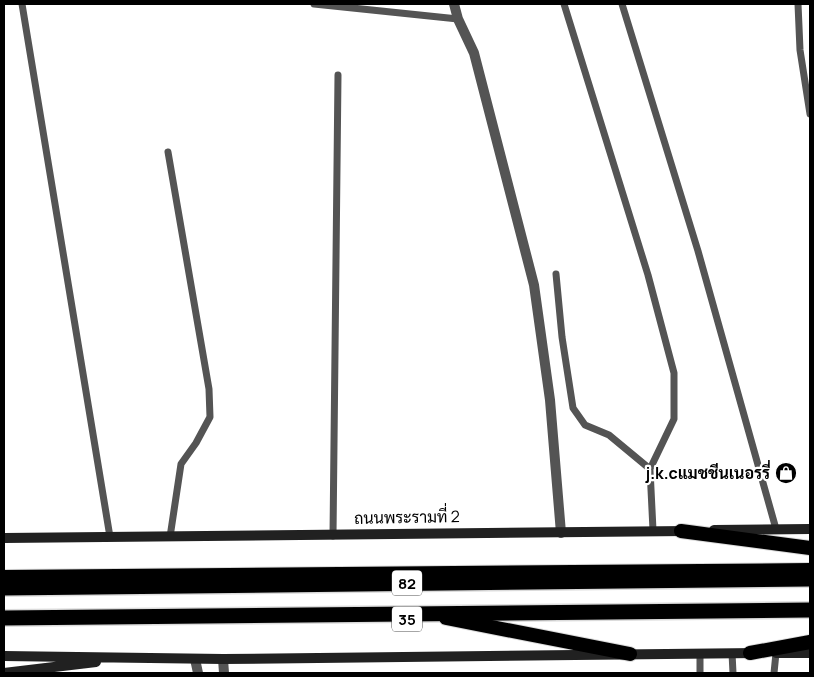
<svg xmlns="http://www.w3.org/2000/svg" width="814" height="677" font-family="Manrope,Sarabun,sans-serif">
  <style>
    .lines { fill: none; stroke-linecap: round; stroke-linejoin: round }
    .trunk-casing { stroke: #dbdbdb; stroke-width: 16 }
    .motorway-casing { stroke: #dbdbdb; stroke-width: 18 }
    .service { stroke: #545454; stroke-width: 7 }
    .minor { stroke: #545454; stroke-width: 10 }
    .secondary { stroke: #212121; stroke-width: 10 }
    .trunk { stroke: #000; stroke-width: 14 }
    .motorway { stroke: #000; stroke-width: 15 }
    .labels { text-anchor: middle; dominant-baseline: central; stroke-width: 4.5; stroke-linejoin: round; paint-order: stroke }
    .shield { fill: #fff; stroke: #4c4c4c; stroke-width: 1 }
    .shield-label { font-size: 15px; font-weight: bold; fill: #000 }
    .poi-label { font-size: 16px; font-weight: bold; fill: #000; stroke: #fff; text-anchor: end }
    .street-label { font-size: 16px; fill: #000; stroke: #fff }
  </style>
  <rect width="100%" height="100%" fill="#fff"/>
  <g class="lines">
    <g class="trunk-casing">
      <path id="trunk" d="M681 531 810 548
        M4 577 810 570
        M446 618 630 654
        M750 653 810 642"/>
    </g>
    <g class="motorway-casing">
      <path id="motorway" d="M4 588 810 579
        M4 618 810 610"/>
    </g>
    <path class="service" d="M22 4 110 537
      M314 4 458 19
      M564 4 648 275 674 373V419L650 469 653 530
      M622 4 698 251 776 529
      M798 4 800 50 810 114
      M168 152 209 389 210 417 196 443 181 464 170 537
      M556 274 562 337 573 408 585 425 609 435 650 469
      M333 536 338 75
      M700 653V673
      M732 653 733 673
      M774 673 776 653"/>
    <path class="minor" d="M454 4 458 19 474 53 534 285 550 400 561 533
      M195 659 198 673
      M223 659 224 673"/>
    <path class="secondary" d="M714 530 810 529
      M4 538 687 531
      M776 653H810
      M4 656 223 659 757 653
      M4 673 96 662"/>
    <use href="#trunk" class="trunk"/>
    <use href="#motorway" class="motorway"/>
  </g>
  <defs>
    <g id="shop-disc" transform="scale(1.125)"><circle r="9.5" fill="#000" stroke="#fff"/><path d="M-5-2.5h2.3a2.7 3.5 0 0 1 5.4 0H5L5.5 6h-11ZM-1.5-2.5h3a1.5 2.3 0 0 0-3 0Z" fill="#fff"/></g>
  </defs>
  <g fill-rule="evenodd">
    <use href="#shop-disc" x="786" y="473"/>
  </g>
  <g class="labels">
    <g class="shield">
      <rect x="392" y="570.5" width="30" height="25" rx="4"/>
      <rect x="392" y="606.5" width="30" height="25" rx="4"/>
    </g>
    <g class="shield-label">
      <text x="407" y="583">82</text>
      <text x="407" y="619">35</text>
    </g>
    <g class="poi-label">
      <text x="770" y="473">j.k.cแมชชีนเนอรรี่</text>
    </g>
    <g class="street-label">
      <text transform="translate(407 517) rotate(-1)">ถนนพระรามที่ 2</text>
    </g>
  </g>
  <rect width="814" height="677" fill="none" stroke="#000000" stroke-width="10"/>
</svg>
